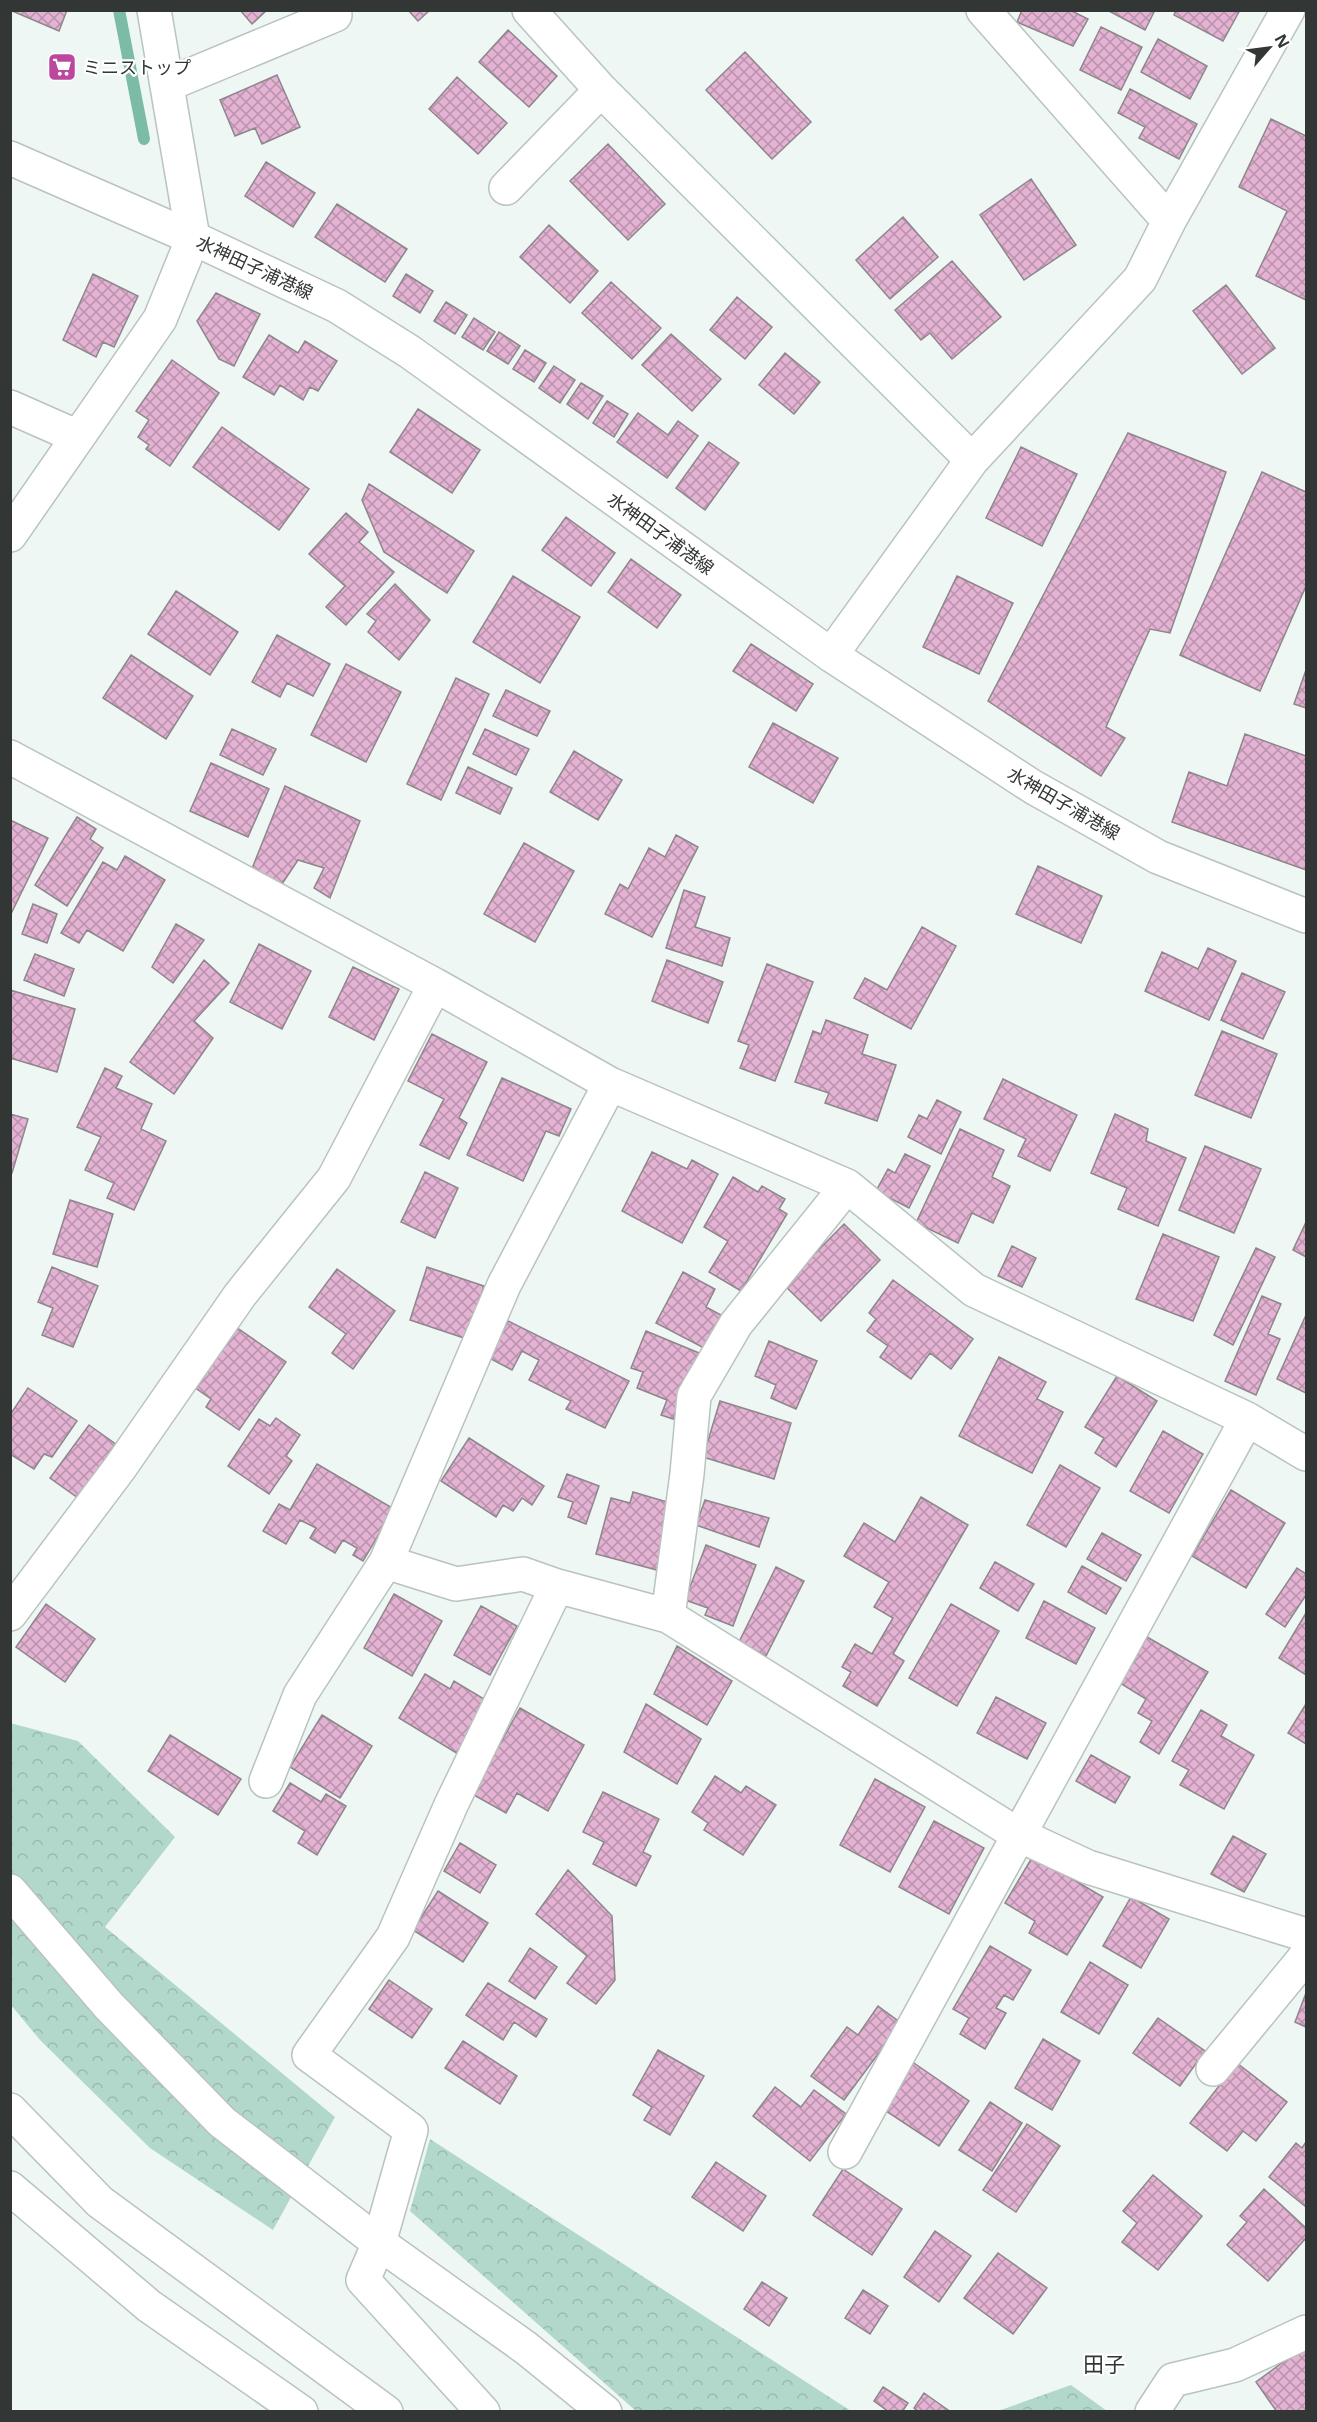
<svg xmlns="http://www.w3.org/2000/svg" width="1317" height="2422" font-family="'Noto Sans','Noto Sans JP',sans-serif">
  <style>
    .forest { fill: url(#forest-crowns) }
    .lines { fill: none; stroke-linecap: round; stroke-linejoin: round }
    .stream { stroke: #7cbca7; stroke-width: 12 }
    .building { fill: url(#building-cross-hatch); stroke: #8d868a; stroke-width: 1.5 }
    .minor-casing { stroke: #b9c3bf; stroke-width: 36 }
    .major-casing { stroke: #b9c3bf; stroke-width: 36 }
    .minor { stroke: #fff; stroke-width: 33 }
    .major { stroke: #fff; stroke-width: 33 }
    .labels { text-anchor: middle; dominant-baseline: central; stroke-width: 4.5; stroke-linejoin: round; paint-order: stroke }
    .poi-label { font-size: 18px; fill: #323635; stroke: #fff; text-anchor: start }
    .street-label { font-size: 18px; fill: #323635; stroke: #fff }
    .quarter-label { font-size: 21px; fill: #323635; stroke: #fff }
  </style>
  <defs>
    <pattern id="forest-crowns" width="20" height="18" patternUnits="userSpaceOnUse" patternTransform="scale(1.5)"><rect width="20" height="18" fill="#b2d8cb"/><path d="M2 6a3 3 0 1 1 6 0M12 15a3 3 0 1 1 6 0" fill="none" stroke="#9abaaf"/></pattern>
    <pattern id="building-cross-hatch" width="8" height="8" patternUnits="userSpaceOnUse" patternTransform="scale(1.5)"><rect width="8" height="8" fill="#e4b2d3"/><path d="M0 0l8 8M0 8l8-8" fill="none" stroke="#b992ac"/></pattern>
  </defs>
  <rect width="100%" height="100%" fill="#eef7f4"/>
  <path class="forest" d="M10 1723 78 1741 175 1837 105 1927 335 2117 273 2230 150 2148 40 2040 11 2005Z
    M430 2139 851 2411H636L410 2211Z
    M1071 2385 1107 2411H998Z"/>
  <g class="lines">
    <path class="stream" d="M119 10 144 139"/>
  </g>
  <path class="building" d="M10 10H67L59 31Z
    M240 10H267L252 24Z
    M408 10H430L418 21Z
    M1022 10H1070L1088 19 1073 46 1017 22Z
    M1107 10H1155L1145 30Z
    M1176 10H1240L1223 41 1174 15Z
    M1101 27 1142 47 1121 90 1080 70Z
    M508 30 557 76 529 107 479 62Z
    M1158 39 1207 66 1190 99 1141 72Z
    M745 52 811 122 772 159 706 90Z
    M277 75 300 127 262 144 255 128 235 136 220 100Z
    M457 77 507 123 478 154 429 109Z
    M1130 89 1197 124 1179 159 1139 138 1145 127 1118 113Z
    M1271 119 1306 136V300L1256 276 1287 211 1239 187Z
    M608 144 665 204 628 240 570 181Z
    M266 162 315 193 293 227 245 196Z
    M1031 179 1076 245 1024 280 980 215Z
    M337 204 407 249 385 282 315 237Z
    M903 217 938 257 890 299 856 260Z
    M549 225 598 271 570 303 520 257Z
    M952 261 1001 317 952 359 930 333 921 340 895 310Z
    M93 274 138 296 114 347 103 342 96 357 63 340Z
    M406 274 433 291 420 313 393 296Z
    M611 282 661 328 632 359 582 313Z
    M1226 285 1275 348 1242 374 1193 311Z
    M216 293 260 314 234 366 219 359 197 321Z
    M737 297 772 327 745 359 710 330Z
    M446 302 467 315 455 334 434 321Z
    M474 318 495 332 483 350 462 337Z
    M499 332 520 346 508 364 487 351Z
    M671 334 721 379 692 411 642 365Z
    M269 335 298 353 305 341 337 361 318 391 310 387 303 400 280 385 274 395 243 377Z
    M525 350 546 363 534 382 513 369Z
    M785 353 820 382 794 414 759 385Z
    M172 360 219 393 170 466 146 449 149 445 138 437 149 420 136 411Z
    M554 366 575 380 560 403 539 388Z
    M581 383 603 396 588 419 567 404Z
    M607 401 628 414 614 437 593 423Z
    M418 409 480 450 452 493 390 452Z
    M638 413 668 435 678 421 698 436 667 478 617 442Z
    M222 427 309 489 279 530 193 467Z
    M1128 433 1226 472 1170 633 1150 629 1106 727 1125 738 1101 776 988 701Z
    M709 442 739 463 705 510 676 488Z
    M1021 447 1077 474 1042 546 986 518Z
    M1262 472 1306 492V586L1260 691 1180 655Z
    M369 484 474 551 447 593 384 552 362 500Z
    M346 513 368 532 359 542 394 572 346 625 326 607 345 586 309 554Z
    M566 517 615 553 591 586 542 550Z
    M631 559 681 595 657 628 608 592Z
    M513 576 580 617 540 683 473 642Z
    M957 576 1013 603 979 674 923 647Z
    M395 584 430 620 399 660 368 632 376 621 367 614Z
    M176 591 238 632 210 675 148 634Z
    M277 635 330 664 313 696 287 683 280 697 252 682Z
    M751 644 813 684 796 711 733 671Z
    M131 655 193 696 166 739 103 698Z
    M346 664 401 692 366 762 311 735Z
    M1306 670V708L1294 704Z
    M456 678 489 694 441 800 407 784Z
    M506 690 550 711 537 736 493 716Z
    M773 723 838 758 813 803 749 767Z
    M232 729 276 749 263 775 220 755Z
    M485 729 529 749 516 775 473 754Z
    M1245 734 1306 756V870L1172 822 1189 772 1227 786Z
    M574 751 622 780 598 820 550 792Z
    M211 763 269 789 248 837 190 811Z
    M468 767 512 788 500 814 456 793Z
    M285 786 360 821 330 898 314 888 324 868 298 860 282 884 251 871Z
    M77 817 96 829 90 839 103 848 67 906 35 885Z
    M10 820 48 838 10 916Z
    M676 835 698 847 652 937 605 914 620 884 628 889 649 848 665 857Z
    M524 843 574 871 535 942 484 914Z
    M125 856 165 880 123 951 87 930 79 943 61 933 103 862 117 870Z
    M1038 866 1102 896 1081 943 1016 914Z
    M684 890 705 897 695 927 730 938 722 966 666 948Z
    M33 904 57 914 47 943 22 934Z
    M176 924 204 940 173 983 152 967Z
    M922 927 956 946 911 1029 854 998 865 978 887 990Z
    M259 944 311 971 282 1029 230 1002Z
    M1208 948 1236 961 1209 1020 1145 991 1162 952 1198 969Z
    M35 954 74 969 64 996 24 980Z
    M204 960 229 983 194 1021 213 1038 174 1094 130 1062Z
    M667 960 723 982 708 1023 652 1001Z
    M767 964 813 982 775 1081 740 1068 749 1045 738 1041Z
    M353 967 399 989 374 1040 329 1017Z
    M1242 973 1285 992 1263 1039 1221 1020Z
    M10 990 75 1009 57 1072 10 1058Z
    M826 1020 868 1035 862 1054 896 1065 877 1121 825 1103 829 1093 795 1082 813 1031 821 1034Z
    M1222 1031 1277 1054 1251 1118 1195 1095Z
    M432 1034 487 1062 459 1118 467 1123 449 1159 420 1145 444 1099 408 1081Z
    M105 1068 122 1076 116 1088 152 1104 141 1129 166 1141 134 1210 107 1198 114 1183 85 1170 101 1137 77 1127Z
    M502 1078 571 1109 559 1136 546 1131 523 1181 467 1155Z
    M1003 1079 1077 1115 1050 1171 1018 1156 1026 1139 984 1119Z
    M937 1100 961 1112 941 1154 908 1137 919 1115 927 1119Z
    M10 1114 28 1119 12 1173 10 1172Z
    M1115 1114 1148 1129 1146 1141 1186 1158 1158 1226 1118 1209 1127 1188 1091 1173Z
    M960 1129 1004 1150 992 1177 1010 1186 993 1223 972 1213 958 1243 916 1223Z
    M1205 1146 1261 1169 1234 1233 1179 1210Z
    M652 1152 687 1169 692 1160 718 1174 682 1243 622 1211Z
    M905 1154 930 1166 909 1208 876 1191 888 1169 895 1173Z
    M425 1172 458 1188 435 1238 401 1222Z
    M733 1177 758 1192 762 1186 785 1199 779 1209 787 1214 741 1291 709 1272 728 1241 704 1227Z
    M70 1200 113 1214 97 1267 53 1254Z
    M1306 1222V1257L1293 1250Z
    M844 1224 880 1260 821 1321 784 1285Z
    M1163 1234 1219 1257 1193 1321 1136 1299Z
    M1012 1246 1036 1258 1022 1287 998 1276Z
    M1256 1248 1275 1257 1233 1345 1214 1335Z
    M52 1267 98 1286 73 1347 42 1335 53 1308 38 1302Z
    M427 1267 484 1286 467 1339 410 1320Z
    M337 1269 395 1311 353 1369 332 1353 346 1334 309 1307Z
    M683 1272 715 1289 706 1307 721 1315 704 1348 656 1323Z
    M893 1280 973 1339 951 1369 930 1353 911 1379 880 1357 888 1346 867 1331 876 1319 869 1313Z
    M1262 1296 1281 1304 1268 1334 1280 1339 1256 1395 1225 1381Z
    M1306 1315V1393L1277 1379Z
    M508 1321 629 1381 605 1428 566 1409 571 1401 529 1380 539 1360 522 1351 512 1370 489 1358Z
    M236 1327 286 1362 239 1430 206 1407 211 1399 194 1387Z
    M646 1331 699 1353 673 1419 661 1415 667 1400 637 1388 643 1372 631 1368Z
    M769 1341 817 1361 796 1409 771 1398 776 1385 755 1376Z
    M999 1357 1046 1382 1037 1399 1063 1412 1032 1473 959 1436Z
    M1117 1376 1157 1401 1116 1467 1095 1453 1104 1438 1085 1427Z
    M28 1388 77 1421 52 1457 44 1454 34 1469 10 1454V1415Z
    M720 1401 791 1423 774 1479 703 1457Z
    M276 1418 300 1435 286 1456 292 1461 269 1494 228 1466 259 1419 270 1426Z
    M89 1425 117 1445 78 1498 50 1478Z
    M1163 1431 1203 1454 1169 1513 1130 1491Z
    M469 1438 544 1486 532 1505 522 1498 513 1511 503 1505 496 1517 441 1481Z
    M317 1464 394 1509 363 1561 353 1555 357 1548 343 1540 335 1553 310 1538 316 1528 300 1520 286 1544 263 1531 279 1504 290 1510Z
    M1060 1465 1100 1488 1066 1547 1027 1525Z
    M567 1474 599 1486 586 1524 568 1517 573 1502 558 1497Z
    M1231 1490 1285 1523 1246 1588 1192 1556Z
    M633 1492 674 1504 657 1570 596 1554 611 1498 630 1503Z
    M921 1497 968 1525 893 1654 904 1661 877 1706 843 1686 851 1672 842 1667 855 1644 872 1654 893 1618 874 1607 889 1582 844 1556 864 1523 895 1542Z
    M705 1500 769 1518 759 1547 696 1525Z
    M1102 1533 1141 1555 1126 1581 1087 1559Z
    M706 1545 756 1565 733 1626 705 1615 708 1608 685 1600Z
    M995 1562 1034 1584 1018 1611 980 1588Z
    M1082 1566 1121 1588 1106 1614 1068 1592Z
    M776 1567 804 1581 766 1656 739 1642Z
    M1297 1568 1306 1574V1595L1285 1627 1266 1614Z
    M394 1594 442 1621 412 1676 364 1648Z
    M1044 1601 1095 1628 1076 1664 1026 1638Z
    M46 1604 95 1639 65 1682 16 1647Z
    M951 1604 999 1631 957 1706 909 1678Z
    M481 1606 517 1626 490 1675 454 1655Z
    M1306 1613V1675L1279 1658Z
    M1147 1637 1208 1672 1159 1754 1140 1742 1152 1721 1138 1713 1146 1699 1120 1683Z
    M677 1646 732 1681 707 1725 654 1694Z
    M425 1674 450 1689 454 1681 494 1705 463 1757 399 1718Z
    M996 1697 1046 1723 1027 1759 977 1733Z
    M646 1704 701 1739 677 1784 624 1752Z
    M1306 1704V1744L1288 1733Z
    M520 1708 584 1745 548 1811 517 1793 506 1813 472 1794Z
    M1201 1710 1227 1725 1221 1736 1254 1755 1224 1809 1180 1785 1189 1770 1172 1761Z
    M322 1715 372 1746 340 1798 290 1767Z
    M170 1735 241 1779 218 1815 148 1771Z
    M1091 1755 1130 1777 1115 1803 1076 1781Z
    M715 1776 741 1793 746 1786 776 1805 743 1855 704 1830 708 1823 692 1812Z
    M875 1779 925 1807 890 1872 840 1845Z
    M290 1783 321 1802 326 1794 346 1806 317 1855 298 1843 305 1831 273 1811Z
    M603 1792 659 1819 643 1852 651 1856 636 1886 593 1864 604 1842 583 1832Z
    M934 1821 984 1848 949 1914 899 1887Z
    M1233 1836 1266 1854 1244 1892 1211 1874Z
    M460 1843 496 1865 480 1893 444 1871Z
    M1033 1856 1103 1897 1067 1955 1029 1933 1035 1921 1005 1903Z
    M568 1870 612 1916 615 1980 596 2004 567 1983 587 1956 536 1914Z
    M438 1891 488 1923 463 1962 413 1930Z
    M1131 1897 1169 1919 1141 1968 1103 1946Z
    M990 1946 1031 1970 1013 2000 1004 1995 996 2008 1006 2013 985 2049 960 2034 969 2018 953 2009Z
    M530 1948 557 1967 535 1999 509 1981Z
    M1090 1962 1128 1985 1099 2034 1061 2012Z
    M389 1980 432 2009 412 2038 369 2009Z
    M488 1983 547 2019 536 2037 514 2022 503 2040 466 2015Z
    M1306 1993V2027L1295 2022Z
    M878 2006 901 2023 844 2100 811 2076 847 2027 858 2035Z
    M1158 2018 1205 2051 1180 2086 1133 2053Z
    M1043 2039 1080 2061 1052 2110 1015 2088Z
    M463 2041 517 2076 500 2104 445 2068Z
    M658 2050 704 2076 670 2135 644 2120 652 2107 633 2095Z
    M911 2061 969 2101 939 2146 880 2107Z
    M1237 2063 1287 2102 1256 2141 1243 2131 1227 2151 1190 2123Z
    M775 2087 801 2107 814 2090 846 2114 810 2161 753 2116Z
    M990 2102 1022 2123 992 2171 959 2150Z
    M1027 2124 1060 2146 1016 2212 983 2190Z
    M1306 2142V2207L1269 2177 1296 2143 1302 2148Z
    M716 2162 766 2196 743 2231 692 2197Z
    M843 2169 902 2209 872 2255 813 2215Z
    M1153 2175 1202 2216 1158 2270 1122 2242 1137 2223 1123 2211Z
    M1264 2189 1306 2228V2238L1268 2281 1227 2245 1247 2222 1240 2216Z
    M935 2231 971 2256 939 2302 904 2277Z
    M998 2253 1047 2288 1013 2334 964 2298Z
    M762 2282 787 2298 769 2326 744 2309Z
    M863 2290 888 2306 870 2334 845 2318Z
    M1302 2348 1306 2353V2412H1277L1256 2382Z
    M883 2387 908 2403 902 2412H889L874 2401Z
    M924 2393 948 2410 947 2412H919L914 2408Z"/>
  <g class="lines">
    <g class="minor-casing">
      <path id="minor" d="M529 10 601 90 972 460
        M983 10 1169 221
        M169 84 335 15 332 10
        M506 188 601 90
        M10 407 78 437
        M10 535 160 319 193 238 154 10
        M831 655 972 460 1140 279 1169 221 1288 10
        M10 757 435 985 610 1084 847 1186 974 1290 1247 1419 1306 1454
        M386 1562 456 1584 523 1574 557 1586 668 1616 1017 1834 1088 1867 1306 1935
        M557 1586 451 1805 393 1937 309 2055 411 2130 379 2243 526 2348 605 2412
        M10 1614 119 1469 240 1295 334 1178 435 985
        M668 1616 687 1474 694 1396 736 1324 847 1186
        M266 1781 300 1695 386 1562 504 1285 610 1084
        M10 1891 109 2006 222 2122 379 2243 363 2280 483 2412
        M1213 2069 1306 1956
        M10 2110 100 2202 386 2412
        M845 2152 1247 1419
        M10 2188 149 2306 301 2412
        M1152 2412 1173 2380 1235 2365 1306 2332"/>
    </g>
    <g class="major-casing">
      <path id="major" d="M10 158 193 238 337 306 410 352 831 655 1033 787 1158 857 1306 916"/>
    </g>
    <use href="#minor" class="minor"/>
    <use href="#major" class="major"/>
  </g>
  <defs>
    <g id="supermarket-square" transform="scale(1.5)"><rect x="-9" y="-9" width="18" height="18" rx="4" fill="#bc479e" stroke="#fff"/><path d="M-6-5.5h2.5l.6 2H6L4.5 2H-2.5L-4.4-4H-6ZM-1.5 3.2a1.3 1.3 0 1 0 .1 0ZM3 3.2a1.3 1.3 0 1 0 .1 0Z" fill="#fff"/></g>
  </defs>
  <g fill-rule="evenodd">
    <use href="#supermarket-square" x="62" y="67"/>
  </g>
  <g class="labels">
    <g class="poi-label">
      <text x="83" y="67">ミニストップ</text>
    </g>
    <g class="street-label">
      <text transform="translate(255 267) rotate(25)">水神田子浦港線</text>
      <text transform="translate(661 533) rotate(36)">水神田子浦港線</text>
      <text transform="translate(1064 803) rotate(30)">水神田子浦港線</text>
    </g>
    <g class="quarter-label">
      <text x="1104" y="2364">田子</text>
    </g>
  </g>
  <rect width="1317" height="2422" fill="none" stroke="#323635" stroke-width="24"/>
  <g transform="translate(1269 48) rotate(62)" stroke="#ffffff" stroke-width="4.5" paint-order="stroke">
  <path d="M0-4.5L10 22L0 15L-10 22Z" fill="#323635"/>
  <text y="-9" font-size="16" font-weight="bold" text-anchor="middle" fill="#323635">N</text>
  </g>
</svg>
